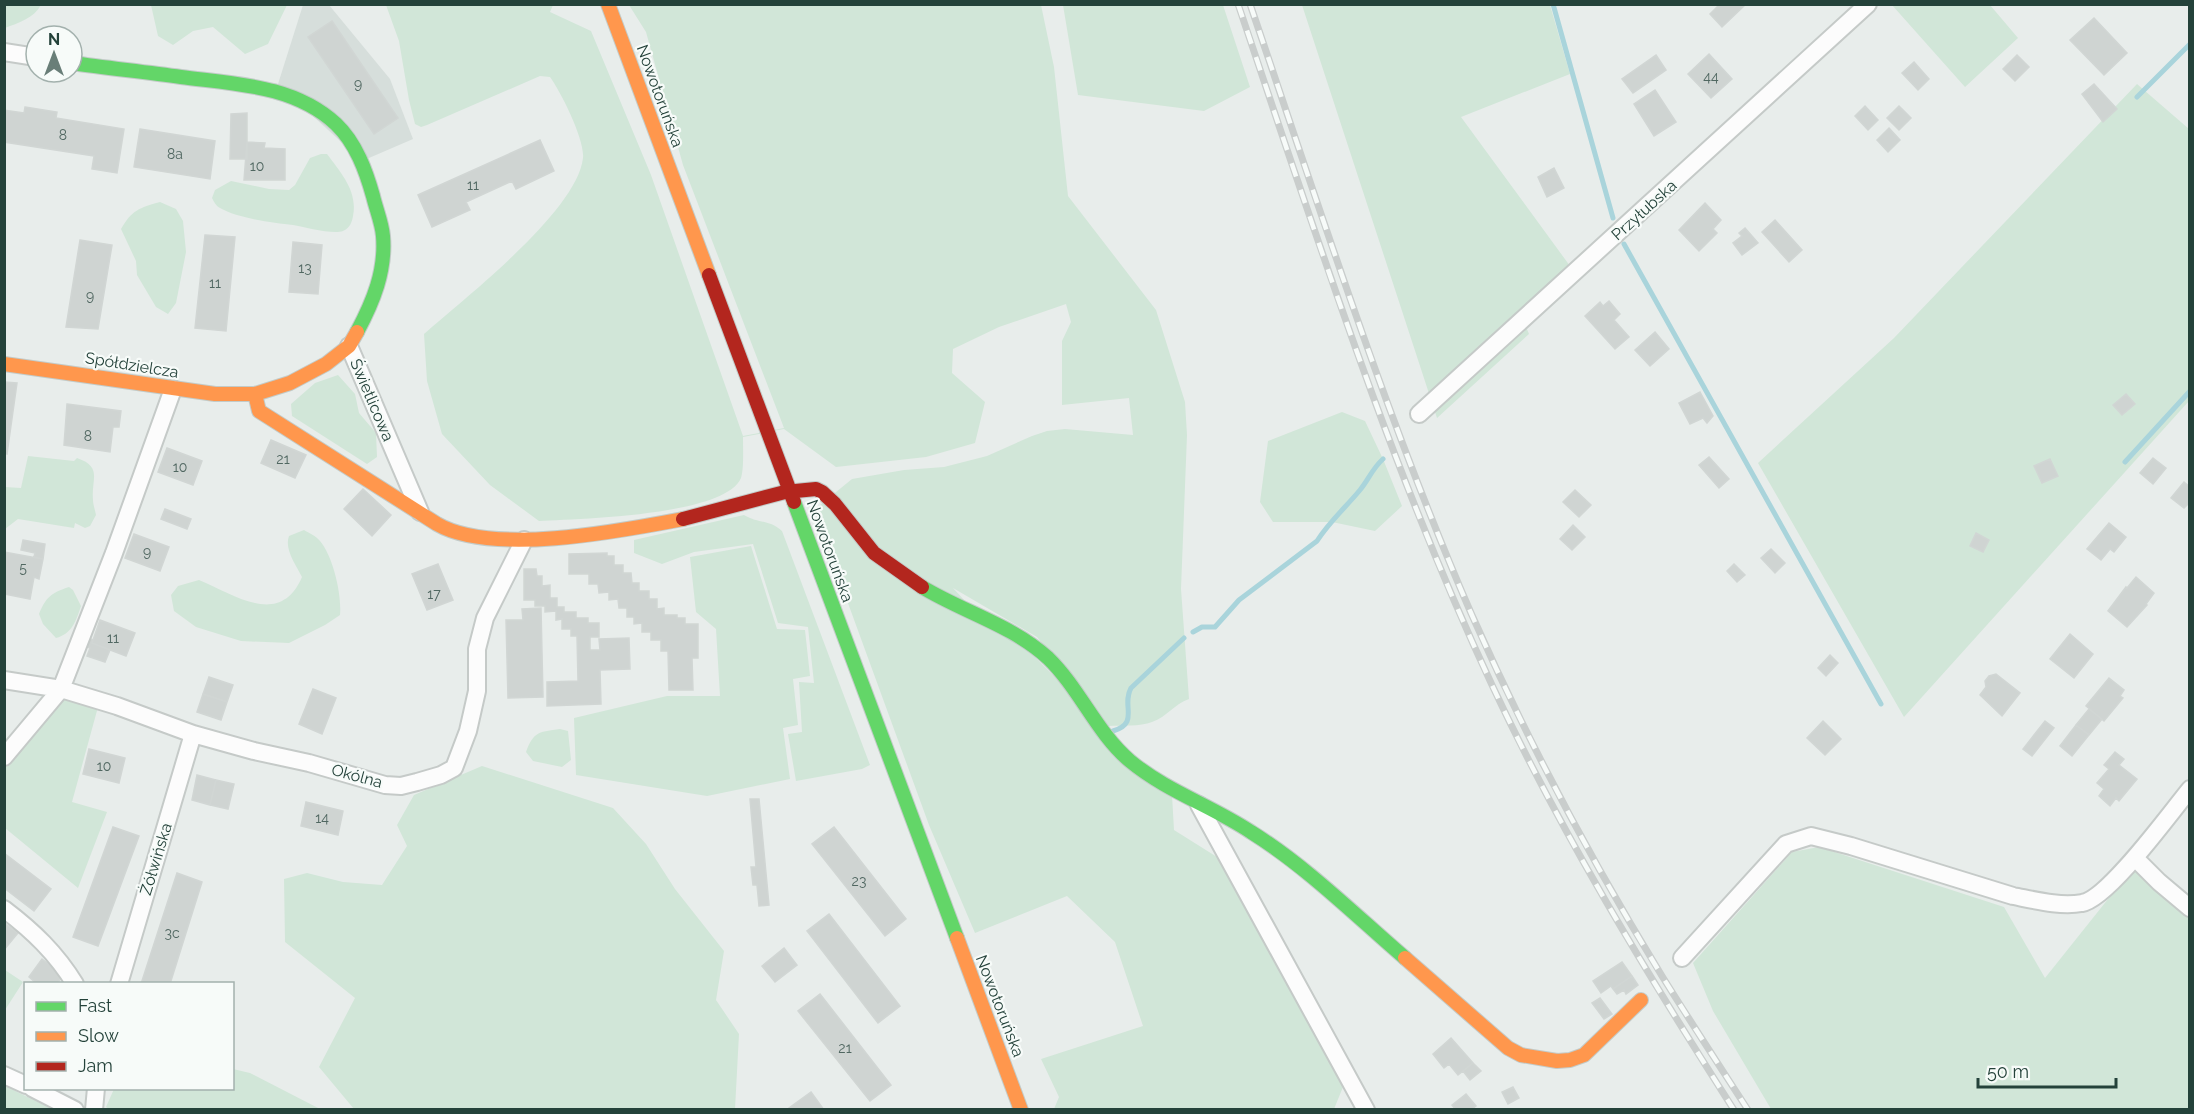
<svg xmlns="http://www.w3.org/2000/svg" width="2194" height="1114" font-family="Raleway,sans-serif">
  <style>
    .built { fill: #d6dedb }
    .green { fill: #d1e6d8 }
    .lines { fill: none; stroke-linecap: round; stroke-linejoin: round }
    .stream { stroke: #a9d4db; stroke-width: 5 }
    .building { fill: #cfd4d2; stroke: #d1d6d4; stroke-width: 1.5 }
    .street-casing { stroke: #c5cac8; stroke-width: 20 }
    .fast-casing { stroke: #c3cbc8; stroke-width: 16 }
    .slow-casing { stroke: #c3cbc8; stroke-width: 16 }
    .jam-casing { stroke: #c3cbc8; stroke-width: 16 }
    .street { stroke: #fcfcfc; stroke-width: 16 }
    .fast { stroke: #63d668; stroke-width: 14 }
    .slow { stroke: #ff974d; stroke-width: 14 }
    .jam { stroke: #b3261e; stroke-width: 14 }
    .rail-casing { stroke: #c9cdcc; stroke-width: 7 }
    .rail { stroke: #f7fbf9; stroke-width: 4.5; stroke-dasharray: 14; stroke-linecap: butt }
    .labels { text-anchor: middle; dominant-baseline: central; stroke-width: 4.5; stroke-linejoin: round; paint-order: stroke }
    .number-label { font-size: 14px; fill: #506761 }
    .street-label { font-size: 16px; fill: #24423a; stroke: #f7fbf9 }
  </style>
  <rect width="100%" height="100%" fill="#e8edeb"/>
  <path class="built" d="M303 5H329L390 79 413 139 362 161 278 84Z"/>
  <path class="green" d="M4 5 5 4 41 5C34 18 18 23 5 28Z
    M151 5V4L287 5 268 44 245 54 213 27 193 31 173 45 158 36Z
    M386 5H553L550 12 591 31 651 175 743 436 784 428 683 165 646 32 629 5H1041L1054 67 1068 196 1156 310 1185 402 1187 435 1181 589 1189 699C1174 704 1167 717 1152 722 1140 727 1121 725 1108 726L1037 637 953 588 977 614 1007 629 1172 795 1174 830 1217 857 1318 1035 1343 1087 1334 1109H1054L1059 1097 1041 1059 1143 1026 1115 942 1067 896 975 933 929 825 814 510 852 479 904 470 944 467 987 456 1032 436 1047 431 1065 429 1133 435 1129 398 1062 405V341L1071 322 1066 304 999 327 953 349 952 373 985 402 975 443 926 457 836 467 784 429 743 437C743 448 744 469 741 478 725 516 577 519 539 521L490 485 442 434 427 381 424 334C466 297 577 211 583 158 585 140 561 92 550 77L540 76 427 125 421 127 415 124 409 100 399 41Z
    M1063 5H1223L1250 87 1204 111 1078 95Z
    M1302 5H1550L1570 74 1461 117 1570 266 1520 313 1529 334 1437 418Z
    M1892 5H1990L2018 38 1965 87Z
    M2137 84 2189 129V401L1904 717 1758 463 1894 338Z
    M321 154H327C341 173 358 191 353 216 352 222 350 228 343 231 333 235 305 227 293 225 273 223 237 218 220 208 216 206 214 202 212 198L215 190 231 181 269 189 289 190 295 185 310 158Z
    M160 202 176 209 183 221 186 252 176 303 168 314 156 307 137 275 136 261 121 229C132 210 139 208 160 202Z
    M338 375 355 394 359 413 376 433 377 457 367 464 292 416 291 404 315 383Z
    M1342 412 1365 421 1383 459 1402 506 1375 531 1332 522H1273L1260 502 1268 441Z
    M28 456 74 461 77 458C103 467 91 479 93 500 93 504 95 510 96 515L90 526 85 528 75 523 74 528 18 519 5 529V487L21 488Z
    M744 515C759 524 769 519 782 531L870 765 862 769 796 781 788 734 802 732 799 682 814 683 808 627 778 623 753 544 694 552 662 564 634 553V540Z
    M304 530C309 533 316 536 320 541 333 556 342 595 340 615L325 625 289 643 241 641 196 627 174 611 171 595 178 586 199 580C235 595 280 628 302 577 296 565 284 549 289 536Z
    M751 546 777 629 805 630 810 676 793 679 798 725 783 728 790 779 707 796 576 775 574 718 667 696H720L716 629 696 612 690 557Z
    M69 587 73 590 81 606C76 621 72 634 56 638L43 624 39 614C46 597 51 593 69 587Z
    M60 694 98 707 72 802 107 812 78 888 5 828V760Z
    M560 729 568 731 571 760 562 767 533 761 526 752C534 731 539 732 560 729Z
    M482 766 613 808 646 844 675 889 724 951 716 1000 739 1034 735 1109H354L319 1067 355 998 285 942 284 879 307 873 343 882 382 885 407 846 397 825 414 795Z
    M1819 847 2004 907 2045 978 2132 869 2189 917V1109H1771L1713 1011 1693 963 1792 852Z
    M5 970 23 982 5 1010Z
    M233 1069 250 1073 320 1109 110 1110 106 1107 114 1089 232 1088Z
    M4 1086H5L52 1109H5Z"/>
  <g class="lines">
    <path class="stream" d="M1553 4 1613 218
      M2137 97 2190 44
      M1624 244 1881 704
      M2125 462 2190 391
      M1193 632 1202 627H1215L1239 600 1317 541C1329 522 1346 507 1360 490 1369 479 1372 469 1383 459
      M1113 731C1140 723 1121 706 1131 688L1184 638"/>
  </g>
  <path class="building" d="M1720 4H1746L1722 27 1710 14Z
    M2094 18 2127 53 2104 75 2070 40Z
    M332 21 398 118 374 134 308 37Z
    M1709 54 1732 79 1711 98 1688 74Z
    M1656 55 1666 70 1633 93 1622 79Z
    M2017 55 2029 67 2015 81 2003 69Z
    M1914 62 1929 79 1918 90 1902 73Z
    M2094 84 2117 109 2103 122 2082 94Z
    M1655 90 1676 122 1654 136 1634 104Z
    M1865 106 1878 120 1868 130 1855 116Z
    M1899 106 1911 118 1899 130 1887 118Z
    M25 107 57 112 56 118 124 129 117 173 92 169 94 156 4 142V110L24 113Z
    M247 113V159H230L231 114Z
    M1889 128 1900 140 1888 152 1877 140Z
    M140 129 215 141 210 179 134 167Z
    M540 140 554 171 516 189 512 181 466 202 470 210 432 227 418 195Z
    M247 142 265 143 264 148 285 149V180H244Z
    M1554 168 1564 188 1547 197 1538 177Z
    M1705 203 1721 220 1713 229 1717 233 1699 251 1679 230Z
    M1775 220 1802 250 1789 262 1762 232Z
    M1745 228 1758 243 1742 255 1733 243 1742 236 1739 233Z
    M205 235 235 237 226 331 195 328Z
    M80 240 112 245 98 329 66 327Z
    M293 242 322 245 318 294 289 292Z
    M1609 301 1620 314 1614 320 1629 337 1615 349 1585 316 1600 302 1603 306Z
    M1655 332 1669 349 1650 366 1635 350Z
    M4 382 17 383 7 454 4 453Z
    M1700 392 1713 416 1707 423 1703 418 1690 424 1679 403Z
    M2126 394 2135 404 2122 415 2113 405Z
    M67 404 121 411 119 427H113L110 452 64 445Z
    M271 440 306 455 295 478 261 463Z
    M167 448 202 461 193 485 158 472Z
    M1709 457 1729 479 1719 488 1699 465Z
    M2153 458 2166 468 2153 484 2140 473Z
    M2050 459 2058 476 2042 483 2034 466Z
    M2184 482 2190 487V502L2184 508 2171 498Z
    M363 489 391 515 372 536 344 509Z
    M1575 490 1591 505 1579 517 1563 502Z
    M165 509 191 519 187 529 161 519Z
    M2109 523 2126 537 2114 552 2110 549 2101 560 2087 549Z
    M1573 525 1585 537 1572 550 1560 539Z
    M1976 533 1989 540 1983 552 1970 546Z
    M134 534 169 547 160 571 125 558Z
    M23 540 45 544 43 559 34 557 35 553 21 550Z
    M1771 549 1785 563 1775 573 1761 558Z
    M4 552 43 559 39 579 34 577 30 599 4 594Z
    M607 553V556H614V565H623V573H631L632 583H639V591H649V599H657V609L664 608V615H677V618H685V624H698V658H692L693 690H669L668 651H661V640H651V632H642V623L634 624V617H627V608H619L618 599 609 600V592L599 593 598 584H589V574H569V554Z
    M438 564 453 600 427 610 412 574Z
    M1734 564 1745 575 1737 582 1727 571Z
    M524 569H536L537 576H542V586L550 585V598H557V607H564V612H576V618H588V623H599V637H590V650H600L599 639 629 638 630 669 600 670 601 704 547 706V682L578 681 577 636H571V629H562V619L556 620V611L545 612V606H535V600H524Z
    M2136 577 2154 593 2146 604 2147 605 2127 627 2108 611 2126 587 2127 588Z
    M541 608 543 697 508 698 506 620H523L522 609Z
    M100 620 135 633 126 656 92 643Z
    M2070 634 2093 654 2074 678 2050 659Z
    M88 638 93 640 92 643 110 650 105 662 87 656 90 648 85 646Z
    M1830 655 1838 663 1826 676 1818 668Z
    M1996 674 2020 693 2002 716 1980 695 1986 687 1985 681 1989 676Z
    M209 677 233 685 227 702 203 694Z
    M2109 678 2124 690 2120 696 2123 698 2104 721 2086 706Z
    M313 689 336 698 322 734 299 724Z
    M203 694 227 702 221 720 197 712Z
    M2089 709 2102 719 2089 735 2076 725Z
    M1823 721 1841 739 1825 755 1807 738Z
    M2045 721 2054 728 2032 756 2023 749Z
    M2076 725 2089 735 2072 756 2060 746Z
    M89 749 125 758 119 783 83 774Z
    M2115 752 2124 759 2119 765 2137 779 2119 801 2116 798 2110 806 2099 796 2104 789 2097 783 2109 769 2104 765Z
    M197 775 216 780 210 805 192 800Z
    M216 780 234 784 228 809 210 805Z
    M750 799H759L769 905 759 906 757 885H753L751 867H756Z
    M306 802 343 811 338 835 301 826Z
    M113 827 139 836 98 946 73 937Z
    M834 827 906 919 885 936 812 844Z
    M4 853 51 889 34 911 4 888Z
    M177 873 202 882 170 984H141Z
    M829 914 900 1006 878 1023 807 931Z
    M4 923 18 933 4 950Z
    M784 948 797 965 775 982 762 966Z
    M42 959 63 975 57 984H37L29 977Z
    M1622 962 1632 976 1613 989 1611 986 1601 993 1593 981Z
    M1632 976 1638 985 1626 994 1624 990 1617 994 1613 989Z
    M820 994 891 1085 870 1101 798 1011Z
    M1600 998 1612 1014 1604 1019 1592 1003Z
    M1451 1038 1473 1063 1458 1075 1449 1064 1444 1068 1433 1054Z
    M1473 1063 1481 1071 1470 1080 1463 1071Z
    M1513 1087 1519 1098 1508 1104 1502 1092Z
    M811 1092 824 1110H790L789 1108Z
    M1466 1094 1476 1106 1471 1110H1456L1452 1105Z"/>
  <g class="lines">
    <g class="street-casing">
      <path id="street" d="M4 52 36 57
        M349 346 420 512
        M1419 414 1868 4
        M4 680 61 689 114 553 173 389
        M4 757 61 689 117 706 193 734 254 751 309 763 385 785 401 786 417 782 441 775 454 768 468 731 477 691V649L485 618 524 540
        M1199 805 1366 1110
        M2135 858 2159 882 2190 908
        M4 909C33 931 56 953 75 984
        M1682 958 1786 844 1811 836 1851 846 2013 896C2034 900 2060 907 2082 903 2108 899 2171 812 2190 789
        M119 984 193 734
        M4 1075 26 1085
        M32 1088 75 1110
        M94 1110 96 1088"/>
    </g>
    <g class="fast-casing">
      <path id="fast" d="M72 63C108 68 145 72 181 77 235 84 294 85 336 124 356 143 366 171 373 196 376 209 382 223 383 236 386 271 373 302 357 332
        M794 502 957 938
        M922 587C963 612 1012 625 1048 658 1080 689 1096 732 1130 761 1166 791 1212 806 1251 832 1307 867 1355 915 1405 958"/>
    </g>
    <g class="slow-casing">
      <path id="slow" d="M608 4 709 275
        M4 364 215 394H255L290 383 326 364 349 346 357 332
        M255 394 259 411 437 524C492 556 620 531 683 519
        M957 938 1021 1110
        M1405 958 1508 1048 1521 1055 1557 1061 1570 1060 1584 1055 1641 1000"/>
    </g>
    <g class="jam-casing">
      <path id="jam" d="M709 275 794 502
        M683 519 785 492 816 489 822 492 835 504 874 553 922 587"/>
    </g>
    <use href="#street" class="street"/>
    <use href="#fast" class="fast"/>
    <use href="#slow" class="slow"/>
    <use href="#jam" class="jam"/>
    <g class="rail-casing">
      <path id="rail" d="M1238 4C1316 234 1389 465 1492 685 1561 833 1646 972 1734 1110
        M1250 4C1320 209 1385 415 1471 613 1526 738 1591 860 1662 976 1690 1021 1719 1065 1748 1110"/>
    </g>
    <use href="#rail" class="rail"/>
  </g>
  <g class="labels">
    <g class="number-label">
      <text x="1711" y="77">44</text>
      <text x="358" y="84">9</text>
      <text x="63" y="135">8</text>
      <text x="175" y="154">8a</text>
      <text x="257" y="166">10</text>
      <text x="473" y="185">11</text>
      <text x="305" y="268">13</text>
      <text x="215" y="283">11</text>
      <text x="90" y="296">9</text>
      <text x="88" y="436">8</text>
      <text x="283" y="459">21</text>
      <text x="180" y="467">10</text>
      <text x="147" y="552">9</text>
      <text x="23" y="568">5</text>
      <text x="434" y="594">17</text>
      <text x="113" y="638">11</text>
      <text x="104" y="766">10</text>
      <text x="322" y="818">14</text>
      <text x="859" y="881">23</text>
      <text x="172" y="933">3c</text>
      <text x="845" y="1048">21</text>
    </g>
    <g class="street-label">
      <text transform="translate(660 96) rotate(70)">Nowotoruńska</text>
      <text transform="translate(1644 210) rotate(-42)">Przyłubska</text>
      <text transform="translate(132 365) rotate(9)">Spółdzielcza</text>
      <text transform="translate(372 400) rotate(67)">Świetlicowa</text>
      <text transform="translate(830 551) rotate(70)">Nowotoruńska</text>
      <text transform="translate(357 776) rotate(15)">Okólna</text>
      <text transform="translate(156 859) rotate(-73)">Żółwińska</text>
      <text transform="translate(1000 1006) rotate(69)">Nowotoruńska</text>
    </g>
  </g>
  <rect width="2194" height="1114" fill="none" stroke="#24423a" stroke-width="12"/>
  <rect x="24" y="982" width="210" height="108" fill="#f7fbf9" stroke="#a3b1ad" stroke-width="1.5"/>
  <rect x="36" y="1002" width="30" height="9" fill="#63d668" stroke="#a3b1ad" stroke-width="1.5"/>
  <text x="78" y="1012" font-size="18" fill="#24423a">Fast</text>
  <rect x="36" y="1032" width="30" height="9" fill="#ff974d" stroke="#a3b1ad" stroke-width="1.5"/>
  <text x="78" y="1042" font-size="18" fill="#24423a">Slow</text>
  <rect x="36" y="1062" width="30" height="9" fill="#b3261e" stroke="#a3b1ad" stroke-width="1.5"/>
  <text x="78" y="1072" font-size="18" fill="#24423a">Jam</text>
  <g transform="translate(54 54)"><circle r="28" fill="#f7fbf9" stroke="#a3b1ad" stroke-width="1.5"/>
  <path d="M0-4.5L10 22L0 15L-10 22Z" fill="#697e78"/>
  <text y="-9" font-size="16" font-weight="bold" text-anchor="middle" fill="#24423a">N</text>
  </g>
  <path d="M1978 1078v9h138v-9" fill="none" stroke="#24423a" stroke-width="3"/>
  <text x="1987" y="1078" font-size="18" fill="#24423a" stroke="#f7fbf9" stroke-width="4.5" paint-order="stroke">50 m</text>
</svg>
